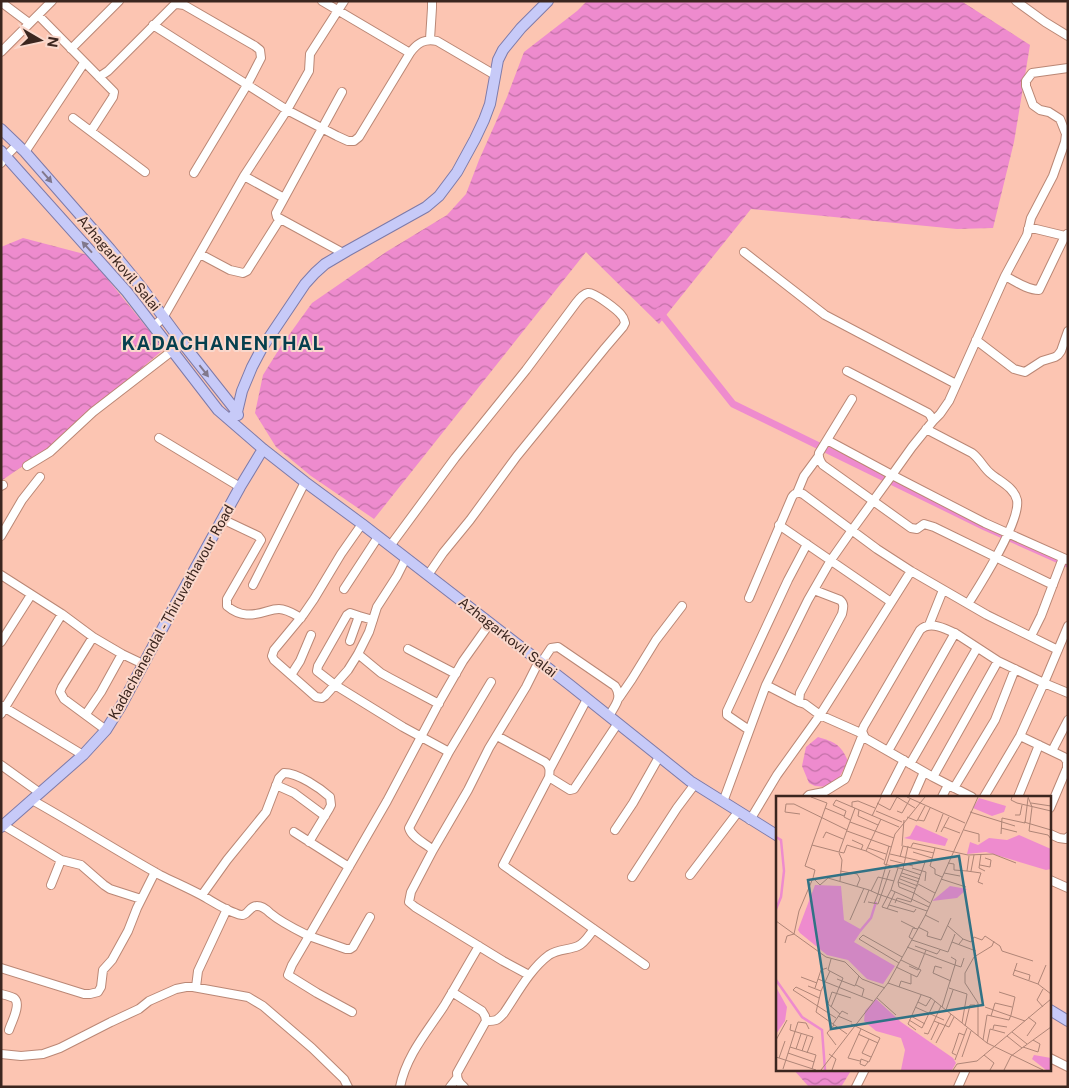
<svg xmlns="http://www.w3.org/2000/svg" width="1069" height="1088" font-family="'Public Sans',sans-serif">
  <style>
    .water { fill: url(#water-waves) }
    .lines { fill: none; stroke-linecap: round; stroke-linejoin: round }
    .canal { stroke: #ee8bce; stroke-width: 7 }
    .minor-casing { stroke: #ba8775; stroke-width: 10 }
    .major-casing { stroke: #7d7aa9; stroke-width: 12 }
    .minor { stroke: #fff; stroke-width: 8 }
    .major { stroke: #c7caf8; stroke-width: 10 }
    .oneway { fill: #81788c }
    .labels { text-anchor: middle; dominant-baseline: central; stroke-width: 4; stroke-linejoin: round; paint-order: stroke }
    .street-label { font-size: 14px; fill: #3b261f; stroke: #fad8cc }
    .district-label { font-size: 19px; font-weight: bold; letter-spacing: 1px; fill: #053f4e; stroke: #fad8cc }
    .inset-river { fill: none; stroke: #ee8bce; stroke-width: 2.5 }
    .inset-road { fill: none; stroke: #af8577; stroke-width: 1 }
    .view { fill: #317285; fill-opacity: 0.15; stroke: #317285; stroke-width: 2.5 }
    .inset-edge { fill: none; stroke: #3b261f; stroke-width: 2.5 }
  </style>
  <defs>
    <pattern id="water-waves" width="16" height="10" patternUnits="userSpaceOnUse" patternTransform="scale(1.25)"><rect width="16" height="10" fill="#ee8bce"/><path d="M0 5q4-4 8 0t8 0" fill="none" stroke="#c271a7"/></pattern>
  </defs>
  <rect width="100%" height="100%" fill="#fcc5b2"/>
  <path class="water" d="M587 1H961L1030 45 1014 142 993 228 957 229 751 209 659 324 586 252 374 519 311 476 276 447 255 413 263 375 281 346 312 303 386 252 447 215 466 194 479 160 507 97 524 52 577 11Z
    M23 238 88 255 164 349 46 450 1 481V247Z
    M818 737C834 742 841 744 848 761L839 778 827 787 815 786 809 783 802 766 806 747Z
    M793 1069H852L841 1087H809Z"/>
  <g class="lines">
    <path class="canal" d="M659 311 733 404 985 527 1068 564"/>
    <g class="minor-casing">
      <path id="minor" d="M322 1 410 53
        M1016 1 1045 22 1068 36
        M1 2 29 23
        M38 15 114 92 113 97 91 131
        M153 25 287 110 337 136 348 141H354L359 137 410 53C417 43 425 38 437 41L495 75
        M430 39 432 8V1
        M71 49 119 1
        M1 52 52 1
        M99 77 108 71 174 5 177 4 184 5 255 46 260 50 261 58 247 85 194 173
        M342 92 276 213 277 217 343 253
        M73 118 145 172
        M25 152 84 63
        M1 163 6 156 17 145
        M244 176 284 198
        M1028 229H1036L1065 236 1067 234
        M744 252 825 315 956 384
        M200 254 230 270 243 273 247 271 280 219
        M1005 276C1015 281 1027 290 1039 290L1065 236
        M154 326 163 318 244 176 287 110 309 71 310 54 344 1
        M976 340 1014 369 1025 372 1042 361 1055 357 1058 355 1061 351 1068 331
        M852 399 819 453C818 458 820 461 823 465L911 528 917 529 924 524 934 527 1053 585
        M933 421 940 414 949 401 1005 276 1027 235 1031 218 1053 176 1065 142 1066 134 1060 119 1049 112 1040 110 1033 105 1026 86V81L1032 73 1068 68
        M926 429 972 453C980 459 983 467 990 473 999 481 1014 487 1017 500 1021 521 980 585 968 604
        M159 438 240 487
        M827 440 892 475 912 447 933 421 930 415 928 413 847 371
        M27 466 50 452 93 412 172 351
        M1 486 3 485
        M797 493 804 476 818 457
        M222 519 258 536 261 540 227 599V606C240 617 252 616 268 611 271 610 275 609 279 609 287 609 294 614 301 618
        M362 524 341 554 314 599 303 615 274 650 272 656 274 660 316 697 322 698 325 696 348 670 358 654 369 632 377 607 397 576 406 558
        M779 525 891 602
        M1 536 22 500 40 477
        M390 546 455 458 526 370 576 303C579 299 583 294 588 293 594 292 618 310 622 316 624 318 624 320 625 323L623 327 605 348 517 456 470 520 443 553 428 575
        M911 571 987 615 1058 650
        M1 575 62 614 93 637 122 654 143 664
        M253 585 305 482
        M344 589 378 537
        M749 598 792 497C795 492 798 492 803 494L877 549 911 571 820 715 777 775 750 820
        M359 616 350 613 347 615 318 666 317 671 335 685 403 727 449 752
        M929 625 943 590
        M955 633C945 629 930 620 920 630L864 726 862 731 865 738 933 777 972 797
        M1031 636 1041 616 1063 558
        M93 637 62 687 60 692 64 699 106 730
        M350 641 359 616 373 620
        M1 642 31 595
        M408 649 456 674
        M358 654 381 673 390 678 439 704
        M541 663 551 648 558 647 615 686C623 698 615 705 609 716
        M291 675 300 661 311 635
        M766 685 799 702
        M619 698 632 679 656 640 682 606
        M2 706 83 755
        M1 714 62 614
        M86 714 101 692 122 654
        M749 730 727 715V711L788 580 807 544
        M497 736 545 762C550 766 550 770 549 777L503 865 645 965
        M1020 736 1064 757 1067 761V768L1050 808
        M888 751 955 633 998 661 1044 683 1068 626
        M1052 751 1068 720
        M910 764 977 648
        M1 765 40 793
        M550 769 587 699
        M549 777 570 790 574 789 618 723
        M933 777 998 661
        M276 785 294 793 325 816
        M954 788 995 720 1015 669
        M807 797 809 795 824 792 845 779 863 734 820 715 805 704 799 702 800 693 842 614C843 609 845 604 840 600L814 590
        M885 797 904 760
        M913 797 924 772
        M942 797 948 785
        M984 797 1020 736 1044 683 1068 693
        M1018 797 1039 745
        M32 800C75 824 117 851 160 875 174 882 188 888 201 895 212 901 223 909 235 913 249 920 247 906 257 906 262 906 267 910 270 913 282 923 295 929 309 936L387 801 440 701 463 661 490 623
        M723 802 766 685 808 600 831 560 852 530 892 475 985 523 1068 560
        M3 825 61 860 81 865 104 885 110 889 141 899
        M615 830 633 803 659 757
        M294 832 349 867
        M1050 834 1059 838 1066 839 1068 837
        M433 850C425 843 412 838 409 828L449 752 491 682
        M690 875 738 812
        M632 877 677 808 695 784
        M1050 880 1068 888
        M51 885 61 860
        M202 895 227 860 266 812 279 778 284 773C298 773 320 788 330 797L331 805 329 809 309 842
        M1 968 84 994H90L98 992 101 987 103 970 112 960 128 931 137 908 155 872
        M529 975 503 961 415 907 409 902 411 892 433 850 468 790 489 748 526 687 539 661
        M196 987 198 971 227 909
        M452 992 482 1011 485 1016 486 1021 457 1073C457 1080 459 1083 464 1087
        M1 994C5 995 10 996 14 998 22 1004 11 1023 9 1030
        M352 1012 317 993 288 975 292 965 309 936 346 949H350L353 947 370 917
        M486 1021C496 1021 497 1021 504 1013 517 994 530 969 549 955 558 949 569 950 578 946 585 943 589 935 594 929
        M1 1054 21 1056 43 1054 60 1048 111 1022 139 1009 149 1001 176 989 186 987H193L248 997 263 1006 312 1048 344 1079 348 1087
        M1050 1058 1068 1067
        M400 1087C406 1056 427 1032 444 1006 456 986 467 966 479 946
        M450 1087 457 1078
        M856 1087 865 1069
        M958 1087 966 1069"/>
    </g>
    <g class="major-casing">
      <path id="major" d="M1 129 25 152 110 249 142 288 184 345 237 412 238 415
        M1 151 127 292 218 410 263 449 305 482 362 524 570 685 690 781 778 836
        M230 419 237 412 242 391 252 367 262 348 305 284 315 273 325 264 347 251 426 207 439 196 457 172 475 139 484 120 490 104 498 60 503 50 521 28 548 1
        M1 827 83 755 106 730 121 706 175 605 240 487 263 449
        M1050 1010 1068 1021"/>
    </g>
    <use href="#minor" class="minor"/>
    <use href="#major" class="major"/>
  </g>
  <defs><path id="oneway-solid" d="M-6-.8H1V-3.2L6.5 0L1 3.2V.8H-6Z" transform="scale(1.25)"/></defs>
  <g class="oneway">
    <use href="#oneway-solid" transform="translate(47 177) rotate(49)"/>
    <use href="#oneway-solid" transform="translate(87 247) rotate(-132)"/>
    <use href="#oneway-solid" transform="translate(204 371) rotate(52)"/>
  </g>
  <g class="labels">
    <g class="street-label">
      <text transform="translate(119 263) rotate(50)">Azhagarkovil Salai</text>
      <text transform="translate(171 612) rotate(-61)">Kadachanendal - Thiruvathavour Road</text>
      <text transform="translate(508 637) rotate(38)">Azhagarkovil Salai</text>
    </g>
    <g class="district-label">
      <text x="223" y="343">KADACHANENTHAL</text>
    </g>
  </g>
  <g transform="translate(776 796)">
    <rect width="275" height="275" fill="#fcc5b2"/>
    <path d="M203 2 230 10 228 16 216 20 197 12ZM140 29 172 43 169 50 128 42 134 40ZM243 39 275 53V73L270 74 210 56 191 58 194 46 202 49 213 42 231 44ZM39 89 65 90 68 124 86 134 78 146 119 170 107 188 91 183 72 164 51 159 24 137 22 134ZM174 90 191 93 181 102 156 105ZM0 191 11 211 9 225 0 238ZM100 203 125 226 177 262 180 267 176 274H125L129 254 125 242 100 235 88 225 89 215ZM258 259 275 262V274H270L256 263Z" fill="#ee8bce"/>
    <path class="inset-river" d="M0 41 5 44 8 75 5 101 0 113M84 135 95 122 100 106M0 184 26 221 46 234 49 274"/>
    <path class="inset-road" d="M35 1 51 7 36 49M121 1 139 12M131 1 189 27M149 1 119 38 102 98 151 115M236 1 235 4 241 7 275 15M252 1 256 11 253 35 272 39 275 43M101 7 114 14 121 1M255 7 275 10M76 11V6L82 5 99 12M49 12 68 20M83 14 82 20 102 29M100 15 126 26M121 15 126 17 134 3M194 16 239 30M24 18 9 16 10 8H18L71 34M239 19H244L246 9M96 20 105 1M131 21 141 25 149 10M74 24 68 21 70 15 57 9 60 4 123 31M142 24 148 25 154 12M74 26 118 42M248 26 275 34M168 31 184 37M225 32 241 36M188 34 203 38V46M71 35 115 51M160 36 167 18M165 36 173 21M225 38 226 22 249 27 252 2M47 42 50 36 67 43M76 44 87 49 85 54M113 50 108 68 127 73 122 86 140 93M126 50 128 24M132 50 127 73 145 79M135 51 137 47 192 59 217 58 240 67M92 52 110 58M159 52 154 70 159 73V78L166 81M90 55 108 64M63 56 68 57 71 49 90 55 105 23M137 56 156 62M63 57 66 64 64 85M114 58 149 66 138 97 123 91 122 86M205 58 203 72 209 75M193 60 191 75 205 77 202 86 207 88M124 61 127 50 158 57M114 64 137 70M172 67 178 68V74L191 75M204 69 214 71 215 64 209 62M136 72 150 76 149 85M64 75 81 78 84 83 81 90M195 75 198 59M126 77 144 83M168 77 184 80M125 80 143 86M37 82 44 89 52 82 93 94M124 83 142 90M165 83 190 91M142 88 159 97M115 94 122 72M95 95 102 81 118 85M92 106 102 108 114 74M88 107 93 94 102 98 98 108M119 107 121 102 135 106 138 97 154 107M113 109 138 116 140 113M111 113 119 96M122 116 106 111 115 94 153 111M149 119 163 126M74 124 88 92M0 125 50 161 69 166 86 183 109 192M125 125 139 132M172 130 187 143M142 131 152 136 151 140M151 140 165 144 175 122M136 143 133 141 137 132 142 133M136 144 172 156 179 138M176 146 200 155M9 147 11 140 18 138 23 115 37 82 39 74 29 70 36 49 63 56 79 12M183 148 187 143 195 146 198 141 206 144 209 140 224 150 226 155 257 165M139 150 161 158 164 154M131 151 179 169 166 211M175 161 180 164 179 169 185 171 188 162M55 163 52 174 67 182 55 211M123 167 83 143 87 139 126 161M241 167 237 179 262 188 275 198M133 170 142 174 150 154M120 171 141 181 145 174 125 164M166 172 159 170 157 177 175 185M238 174 254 179 253 184M25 181 41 187M42 183 97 205M61 183 79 190 83 180M112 187 155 202 211 247 267 274M262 188 270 169M80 189 88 193 86 200M32 190 45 195 40 216 71 238M123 191 125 185 135 188V178M39 192 45 174 51 172M173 192 191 198 186 227M267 193 261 204 267 211M45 195 54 175M43 202 20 191 17 194 60 222M101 202 120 219M142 206 150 210 155 202M139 211 168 224M209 211 249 225M170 214 177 194M64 218 52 208 56 196 75 202M62 220 76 226M135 220 149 228M215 220 219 207 236 211M133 224 146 232 159 205M158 225 173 231 178 221M15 228 14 234 37 241 31 257M57 228 66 215 72 218M75 228 104 242 93 266 85 263 84 268 89 270 92 266M58 229 51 237 60 249M189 230 194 209H199M217 233 218 229 231 231M140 234 132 228 145 199M236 236 251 248M148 237 152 238 165 210M82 238 102 247M202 240V207L189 187V177L198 161 216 150 218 145M231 240 246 252M251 240 260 227 252 221M93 243 86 257 95 261M0 244 11 224M155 244 163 227M207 244 211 219 233 224 235 219 239 201 223 196M160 247 175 218M211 247 214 233 229 237M14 251 40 259 36 273M247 251 262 256 264 248 257 244M20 253 25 238M26 255 31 240M12 257 38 266M53 258 60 263 56 274M180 259 176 257 178 252 183 237 188 239M208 259 218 267 214 274M0 261 40 274M186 261 195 235M3 262 9 245M179 264 191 232M84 265 72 262 85 233M7 273 22 226 30 227 33 233M45 274 112 187 149 120 202 1M177 274 181 268 201 265 275 203M228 274 235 260 275 231"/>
    <path class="view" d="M183 60 207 209 55 233 32 84Z"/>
    <rect width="275" height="275" class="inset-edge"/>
  </g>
  <rect width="1069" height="1088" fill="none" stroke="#3b261f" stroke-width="5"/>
  <g transform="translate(40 40) rotate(99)" stroke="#fad8cc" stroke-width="4" paint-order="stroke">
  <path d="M0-4L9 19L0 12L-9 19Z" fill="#3b261f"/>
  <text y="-8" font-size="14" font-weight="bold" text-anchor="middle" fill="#3b261f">N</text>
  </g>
</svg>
